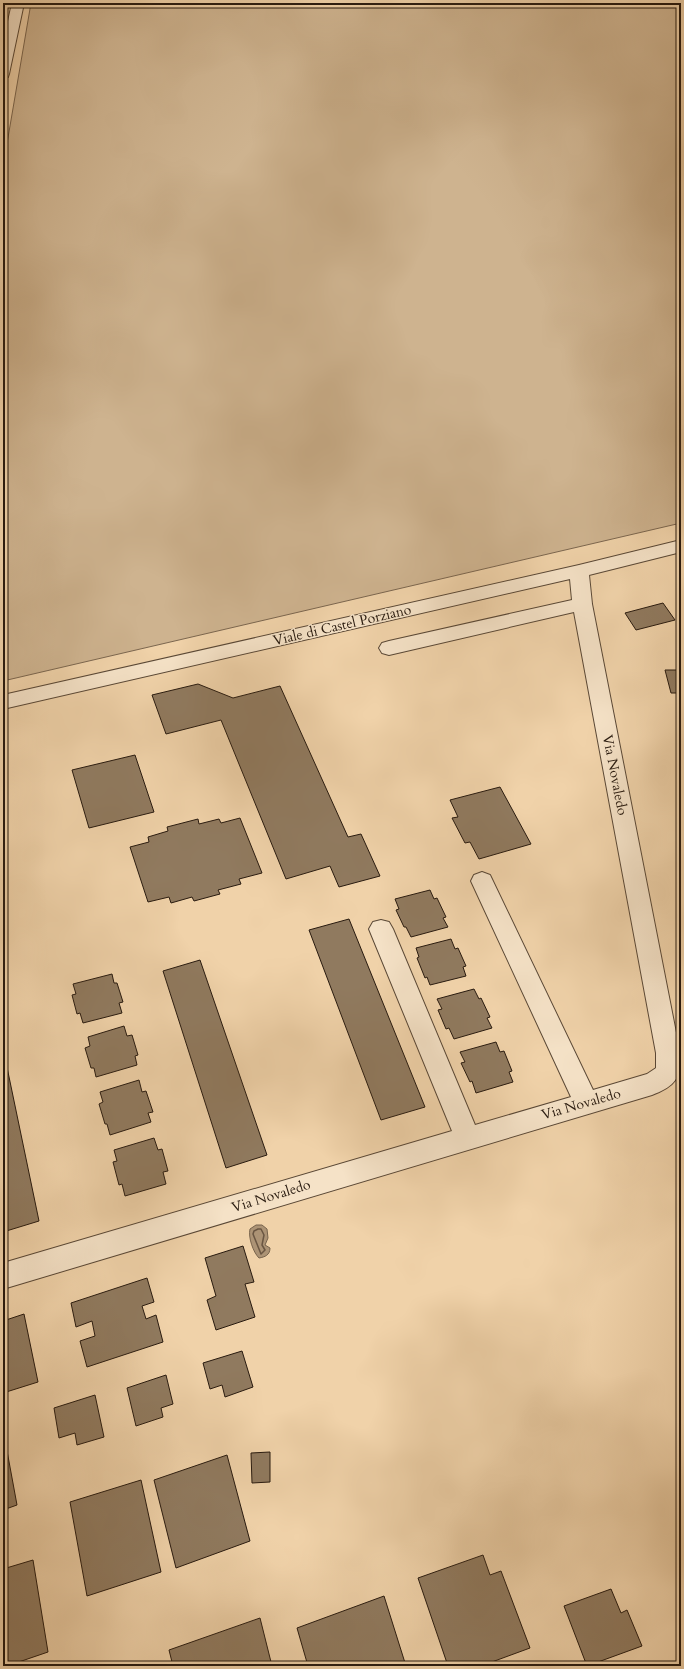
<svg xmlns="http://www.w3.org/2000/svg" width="684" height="1669" font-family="Cardo,serif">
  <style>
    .green { fill: #ceb38f; stroke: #7b664f }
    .water { fill: #ac9375; stroke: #77634c }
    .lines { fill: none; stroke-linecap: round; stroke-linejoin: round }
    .shore { stroke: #6a5642; stroke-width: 1.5 }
    .building { fill: #907a5f; stroke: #281a0f }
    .minor-casing { stroke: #5a4836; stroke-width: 2 }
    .minor { fill: #f5e2c7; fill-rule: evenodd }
    .labels { text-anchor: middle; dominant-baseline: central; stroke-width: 3; stroke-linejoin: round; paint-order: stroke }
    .street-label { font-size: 14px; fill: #281a0f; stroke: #f5e2c7 }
  </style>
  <rect width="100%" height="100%" fill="#f0d2a9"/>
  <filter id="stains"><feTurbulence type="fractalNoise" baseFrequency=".005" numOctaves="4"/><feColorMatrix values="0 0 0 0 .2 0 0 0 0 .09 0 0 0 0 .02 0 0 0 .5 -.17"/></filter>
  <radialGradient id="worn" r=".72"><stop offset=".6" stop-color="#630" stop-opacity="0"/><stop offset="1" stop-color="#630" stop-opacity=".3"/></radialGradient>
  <path class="green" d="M31 3H681V523L3 681V167Z"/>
  <path class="water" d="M256 1225H262L267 1229 268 1238 265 1245 270 1248C270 1255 265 1257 259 1258 253 1252 248 1237 250 1229Z"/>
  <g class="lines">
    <path class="shore" d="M258 1229H261L264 1235 262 1245 265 1250 261 1254 253 1234 254 1231Z"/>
  </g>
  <path class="building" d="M663 603 675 620 636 630 625 613Z
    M665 670H681V693H671Z
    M198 684 233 698 280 686 348 837 361 834 380 876 339 887 330 866 286 879 221 720 166 734 152 695Z
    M135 755 154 812 89 828 72 770Z
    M500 787 531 844 479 859 470 842 465 843 452 818 458 817 450 800Z
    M240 818 262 873 239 879 241 884 218 890 220 894 194 901 192 897 171 903 169 897 148 902 130 847 149 842 148 837 168 831 167 827 198 819 199 824 219 819 221 823Z
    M430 890 434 899 437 898 446 917 443 918 448 927 411 937 406 927H404L396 910 399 909 395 899Z
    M349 919 425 1107 381 1120 309 930Z
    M451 939 455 949 458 948 466 966 463 967 466 976 430 985 427 977 425 978 417 958 419 957 416 948Z
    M200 960 267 1155 226 1168 163 971Z
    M112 974 114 983H117L123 1002 119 1003 122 1013 83 1023 80 1013 77 1014 72 995 76 994 73 984Z
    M474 989 479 999 481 998 490 1017 487 1018 492 1028 454 1039 449 1028 446 1029 438 1010 442 1009 437 999Z
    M124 1026 127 1036 132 1035 138 1055 135 1056 137 1065 96 1077 94 1068H91L85 1048 90 1046 88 1037Z
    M496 1042 500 1052 504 1051 512 1071 509 1072 513 1082 476 1093 472 1081 470 1082 461 1063 465 1062 460 1052Z
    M3 1048 39 1221 3 1232Z
    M139 1080 142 1092 146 1091 153 1112 148 1113 151 1122 110 1135 107 1124H105L99 1104 103 1102 100 1092Z
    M154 1138 158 1150 162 1149 168 1171 163 1172 166 1184 125 1196 122 1184 119 1185 113 1162 117 1161 114 1150Z
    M243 1246 254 1282 245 1284 255 1317 216 1330 207 1300 216 1296 205 1258Z
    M147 1278 154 1302 142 1306 146 1319 156 1315 163 1342 87 1367 80 1341 95 1336 92 1321 76 1327 71 1303Z
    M24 1314 38 1382 3 1393V1321Z
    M242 1351 253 1387 225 1397 222 1385 210 1389 203 1363Z
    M166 1375 173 1404 161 1408 163 1417 136 1426 127 1388Z
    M95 1395 104 1437 77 1445 75 1433 59 1438 54 1408Z
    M3 1429 17 1505 3 1510Z
    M270 1452V1482L252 1483 251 1453Z
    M227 1455 250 1541 176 1568 154 1480Z
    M141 1480 161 1572 87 1596 70 1502Z
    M483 1555 490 1575 501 1571 530 1648 481 1666H448L418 1578Z
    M33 1560 48 1652 7 1666H3V1569Z
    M611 1589 621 1613 627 1610 642 1646 587 1666 564 1606Z
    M384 1596 406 1666H308L297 1628Z
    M260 1618 272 1666H173L169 1650Z"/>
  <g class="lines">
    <g class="minor-casing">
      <path id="minor" d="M12 3H24L9 74 8 77 3 78V44Z
        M681 540V552L589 575 592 604 680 1053C683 1077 674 1087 652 1095L3 1289V1263L452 1131 369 929 373 922 381 920 389 922 393 929 475 1125 571 1097 471 881 474 875 482 872 490 875 593 1090 647 1074 656 1068V1053L574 612 389 655 382 653 379 648 382 643 389 641 572 600 570 579 3 709V695L579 565Z"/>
    </g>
    <use href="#minor" class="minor"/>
  </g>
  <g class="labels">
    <g class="street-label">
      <text transform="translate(342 625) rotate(-13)">Viale di Castel Porziano</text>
      <text transform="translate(615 775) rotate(79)">Via Novaledo</text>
      <text transform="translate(581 1104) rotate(-16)">Via Novaledo</text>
      <text transform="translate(271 1196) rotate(-17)">Via Novaledo</text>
    </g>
  </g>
  <rect width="684" height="1669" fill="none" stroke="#f0d2a9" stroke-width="16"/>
  <rect x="4" y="4" width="676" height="1661" fill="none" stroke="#281a0f" stroke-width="2"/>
  <rect x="8" y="8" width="668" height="1653" fill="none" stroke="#281a0f"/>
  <rect width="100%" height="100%" filter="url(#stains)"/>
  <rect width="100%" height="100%" fill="url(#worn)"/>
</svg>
